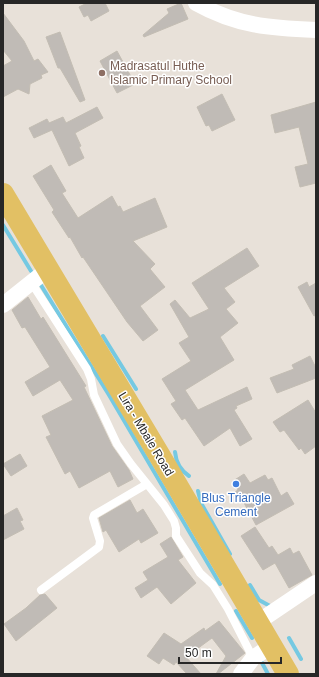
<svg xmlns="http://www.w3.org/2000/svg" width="319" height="677" font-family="Arial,sans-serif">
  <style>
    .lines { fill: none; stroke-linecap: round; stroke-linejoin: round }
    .stream { stroke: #75c9e2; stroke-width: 4 }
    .building { fill: #c0bbb6; stroke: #c3bdb3 }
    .service { stroke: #fff; stroke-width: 8 }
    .minor { stroke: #fff; stroke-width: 16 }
    .primary { stroke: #e2c064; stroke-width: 22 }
    .education-dot { fill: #8d6e63; stroke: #fff; stroke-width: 1.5 }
    .shop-dot { fill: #3f7fe0; stroke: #fff; stroke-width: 1.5 }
    .labels { text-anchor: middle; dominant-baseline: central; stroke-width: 3; stroke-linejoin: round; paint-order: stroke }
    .education-label { font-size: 12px; fill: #785e54; stroke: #fff; text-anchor: start }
    .street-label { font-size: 12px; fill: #272727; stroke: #fff }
    .shop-label { font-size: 12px; fill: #366cbe; stroke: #fff }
  </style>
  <rect width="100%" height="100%" fill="#e8e1d9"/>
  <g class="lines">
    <path class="stream" d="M3 225 31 271
      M39 282 109 395 220 584
      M103 336 136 389
      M175 452C176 463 180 470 189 476
      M198 491 201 503 230 554
      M250 585 259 600 270 606
      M236 611 252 638
      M289 638 301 659
      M261 661 268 674"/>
  </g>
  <path class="building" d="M87 3H105L109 11 91 21 88 15 84 17 79 7Z
    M181 3 188 19 144 37 143 35 169 13 167 9Z
    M3 13 24 41 34 61 38 59 48 72 41 75 42 78 30 84 29 94 18 89 3 97V66L12 61 3 50Z
    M60 32 85 100 80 102 60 68H58L46 37Z
    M117 51 135 84 117 93 100 61Z
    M222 94 235 120 212 131 209 125 206 126 197 107Z
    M316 102V183L300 187 295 167 308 164 299 127 275 133 271 115Z
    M97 107 103 118 75 133 81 146 79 147 84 158 69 166 52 130 34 138 29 128 47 119 49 123 63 117 66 123Z
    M51 165 66 191 62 193 78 218 112 196 118 207 120 206 123 212 155 198 167 227 133 241 155 264 150 269 165 287 140 306 158 330 143 341 127 322 83 257 82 258 70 237 69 238 52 212 54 210 33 176Z
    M247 248 259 266 224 288 235 302 226 309 238 323 220 337 234 360 185 390 198 410 247 387 252 399 236 406 237 408 234 410 252 439 240 446 230 428 204 446 185 418 182 420 171 404 176 401 162 379 191 361 179 343 189 337 170 304 175 300 190 318 209 309 192 283Z
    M307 282 309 287 316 283V315L314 316 298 287Z
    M28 297 41 319 43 317 86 386 84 387 112 446 129 470 133 479 118 487 110 471 79 488 70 471 65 474 46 437 51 435 42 416 73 400 60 380 33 396 25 382 50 367 25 327 22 328 12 310Z
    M310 356 316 368V378L277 393 270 378 294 369 292 365Z
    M308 400 316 413V446L305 454 301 448 299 450 284 430 280 432 273 422Z
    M20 454 27 466 11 476 3 464Z
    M244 474 250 483 265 475 268 480 272 478 281 496 287 492 294 504 256 525 243 501 241 502 235 492 238 490 233 481Z
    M130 500 137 513 143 509 158 533 141 543 139 539 119 552 106 530 103 532 99 518Z
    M17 508 23 520 20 521 24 529 3 540V516Z
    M255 527 269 548 272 546 278 555 290 548 293 554 299 551 312 575 289 588 275 563 263 570 241 536Z
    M171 537 183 557 178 560 196 583 171 604 157 587 141 598 135 588 148 580 143 572 168 557 160 544Z
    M45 594 57 608 16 641 4 624 26 608 40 595Z
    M219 621 245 653 218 674H216L226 656 212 638 186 657 201 674H187L176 662 174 665 163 658 159 664 147 656 164 633 181 644 204 628 205 631Z"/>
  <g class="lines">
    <path class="service" d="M31 282 87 369 91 379 94 395 117 444 131 464 164 505 174 521 176 528V536L200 573 213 585 228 609 253 658
      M41 590 99 547 100 541 93 518 94 515 147 484"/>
    <path class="minor" d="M196 3C237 26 270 28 316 30
      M3 305 47 270
      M258 622 316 583
      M241 674 253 658 271 646"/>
    <path class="primary" d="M3 194 158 453 288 674"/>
  </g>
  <circle class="education-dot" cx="102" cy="73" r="4"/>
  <circle class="shop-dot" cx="236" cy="484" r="4"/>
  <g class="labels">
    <g class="education-label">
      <text x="110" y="66">Madrasatul Huthe<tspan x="110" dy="14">Islamic Primary School</tspan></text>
    </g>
    <g class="street-label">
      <text transform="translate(146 434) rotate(59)">Lira - Mbale Road</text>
    </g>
    <g class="shop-label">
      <text x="236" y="498">Blus Triangle<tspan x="236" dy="14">Cement</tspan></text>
    </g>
  </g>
  <rect width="319" height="677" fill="none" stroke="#272727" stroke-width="8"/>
  <path d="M179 657v6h102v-6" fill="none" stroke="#272727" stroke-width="2"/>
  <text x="185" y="657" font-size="12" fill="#272727" stroke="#ffffff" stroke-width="3" paint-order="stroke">50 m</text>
</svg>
